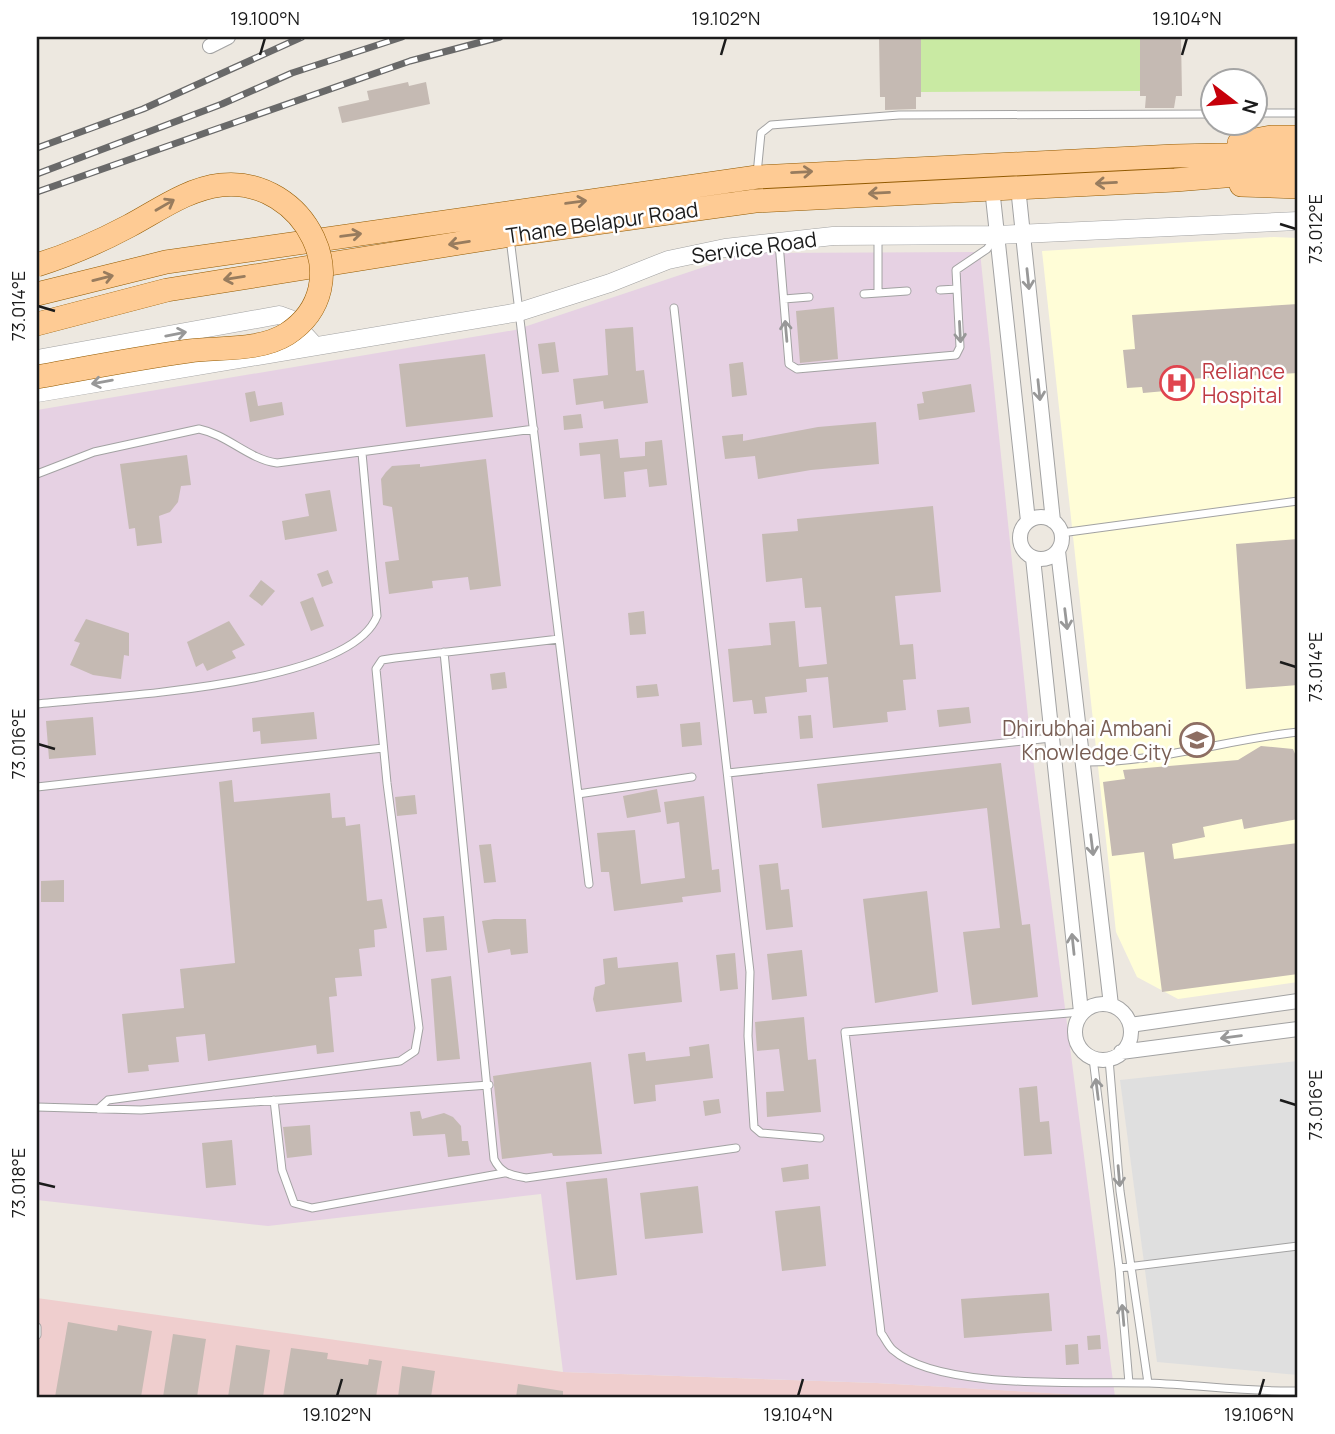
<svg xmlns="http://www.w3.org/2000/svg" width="1335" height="1434" font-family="Manrope,sans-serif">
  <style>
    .commercial { fill: #efcece }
    .industrial { fill: #e6d1e3 }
    .education { fill: #fffdd7 }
    .grass { fill: #c9eaa3 }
    .parking { fill: #dfdfdf }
    .building { fill: #c5bab3 }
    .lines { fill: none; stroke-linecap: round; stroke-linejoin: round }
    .service-casing { stroke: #a2a2a2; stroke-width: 9 }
    .minor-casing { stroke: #a2a2a2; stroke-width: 16 }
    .tertiary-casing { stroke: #a2a2a2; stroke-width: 19 }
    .primary-casing { stroke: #925a00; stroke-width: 24 }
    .service { stroke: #fff; stroke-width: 7 }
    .minor { stroke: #fff; stroke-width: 14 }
    .tertiary { stroke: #fff; stroke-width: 18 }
    .primary { stroke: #fecb94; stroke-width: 23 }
    .rail-casing { stroke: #696969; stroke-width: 7 }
    .rail { stroke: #fff; stroke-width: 4.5; stroke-dasharray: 13; stroke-linecap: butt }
    .primary-bridge-casing { stroke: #925a00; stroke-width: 24; stroke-linecap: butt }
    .primary-bridge { stroke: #fecb94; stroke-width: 23 }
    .oneway { stroke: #987c5e }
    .oneway2 { stroke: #989898 }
    .ticks { fill: none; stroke: #1b1b1b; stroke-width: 2.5 }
    .labels { text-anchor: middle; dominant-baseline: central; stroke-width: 5; stroke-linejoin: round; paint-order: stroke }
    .street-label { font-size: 21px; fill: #1b1b1b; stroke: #fff }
    .health-label { font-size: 21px; fill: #be3a42; stroke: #fff; text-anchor: start }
    .education-label { font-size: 21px; fill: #785e54; stroke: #fff; text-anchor: end }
    .neatline { fill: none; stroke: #1b1b1b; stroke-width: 2.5 }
    .ticks-label { font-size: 18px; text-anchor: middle; fill: #1b1b1b }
  </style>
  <rect width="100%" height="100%" fill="#ede8e0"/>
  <path class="commercial" d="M37 1298 563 1372 877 1383 1120 1397H37Z"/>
  <path class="industrial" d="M980 252 1030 736 1115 1397 877 1383 563 1372 541 1194 268 1226 37 1200V410L515 330 746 253Z"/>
  <path class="education" d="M1274 237 1298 238V982L1178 999 1137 977 1116 932 1042 251Z"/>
  <path class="grass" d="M921 38H1140V91L921 92Z"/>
  <path class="parking" d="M1298 1061V1375L1157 1362 1120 1080Z"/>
  <path class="building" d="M879 37H921V97H916V109L885 110V97H880Z
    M1140 37H1181L1182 96H1176L1174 108H1145L1146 96H1140Z
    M408 82 409 86 426 82 430 104 342 123 338 107 369 100 367 91Z
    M1298 304V373L1187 379 1188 389 1143 393 1142 387 1127 388 1123 350 1135 349 1132 315Z
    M834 307 838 359 800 363 796 311Z
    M633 327 636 371 644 370 648 403 604 409 603 401 576 405 573 379 608 375 605 329Z
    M555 342 559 372 542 374 538 344Z
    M485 354 493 417 406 427 399 364Z
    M743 362 747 395 732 397 729 364Z
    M971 384 975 412 919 420 917 404 924 403 922 392Z
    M255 391 258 406 282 402 284 415 250 422 245 393Z
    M581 414 583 428 564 430 563 416Z
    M876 422 879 464 811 470 758 479 755 456 725 459 722 436 743 434V441L818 427Z
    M618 439 620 458 645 456V442L662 440 667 485 649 487 647 469 624 472 626 497 604 499 600 454 580 456 579 443Z
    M187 455 191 485 181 486 178 502 170 512 159 516 162 543 137 546 135 528 129 529 120 464Z
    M486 459 501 586 470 590 468 577 432 581 433 588 389 594 385 562 399 560 392 507 383 505 381 479 386 472 392 466 420 464V467Z
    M330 490 337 531 285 540 282 521 309 516 305 494Z
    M933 506 941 592 895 596 900 645 913 644 916 679 903 680 906 710 887 712 888 722 833 728 828 677 806 679 807 692 765 697 767 713 754 714 752 700 733 702 728 649 771 645 769 623 795 621 799 667 827 664 821 607 805 608 802 578 766 582 762 534 798 531 797 519Z
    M1298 539V685L1246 689 1236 544Z
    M328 570 333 583 322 587 317 574Z
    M261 580 275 591 262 606 249 596Z
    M313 597 324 626 311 631 300 602Z
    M644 611 646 634 630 635 628 613Z
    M86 619 129 633V656L124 655 121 679 93 675 70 665 80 643 74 641Z
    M229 621 245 645 232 651 236 658 207 671 203 663 196 667 187 642Z
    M505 672 507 688 492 690 490 674Z
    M657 684 659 696 637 698 636 686Z
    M969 707 971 723 939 727 937 710Z
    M314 712 317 739 261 744 260 731 253 732 252 718Z
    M811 715 813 738 800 739 798 716Z
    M93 717 96 755 49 759 46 721Z
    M700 722 702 745 682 747 680 724Z
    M1261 746 1293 749 1298 761V819L1244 829 1242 819 1203 827 1205 837 1172 844 1174 859 1298 843V974L1162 992 1144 852 1112 856 1103 782 1125 779 1123 770 1238 760Z
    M1001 763 1022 925 1030 924 1038 997 972 1005 963 932 1000 928 987 808 822 828 817 784Z
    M232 780 234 802 330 793 332 818 345 817 346 826 360 824 367 901 382 899 387 928 374 930 375 947 359 949 362 976 335 978 337 996 329 997 334 1052 317 1054 316 1045 208 1061 205 1034 176 1037 179 1062 148 1065 149 1071 128 1073 122 1014 184 1008 180 969 235 963 219 782Z
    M657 789 661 812 627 818 623 796Z
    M415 795 417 814 397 816 395 797Z
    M704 796 712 870 719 869 721 892 682 897 683 902 614 911 609 872H601L597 833 635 830 641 884 685 878 679 822 667 824 664 802Z
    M491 844 496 882 484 883 479 845Z
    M778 863 781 890 789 889 793 927 766 930 759 865Z
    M64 880V902H41V881Z
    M927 891 938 992 875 1003 863 899Z
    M444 916 447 950 426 952 423 918Z
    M494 919H526L528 953 511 955 510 949 488 953 482 921Z
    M802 950 807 996 772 1000 767 954Z
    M735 953 738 989 720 991 716 955Z
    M617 957 618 968 678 962 682 1002 596 1012 593 999 595 987 605 984 603 959Z
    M451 976 460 1059 437 1061 431 979Z
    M804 1017 808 1060 816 1059 821 1112 767 1117 766 1092 784 1091 779 1049 757 1051 755 1022Z
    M709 1044 713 1078 655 1085 656 1101 634 1104 628 1054 645 1052 646 1061 690 1056 689 1047Z
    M591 1062 602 1154 553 1156 552 1153 502 1159 493 1076Z
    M1037 1086 1040 1122 1049 1121 1052 1154 1024 1156 1019 1088Z
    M719 1099 721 1113 705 1116 703 1101Z
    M420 1111 422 1119 444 1113 453 1117 461 1126 462 1141H468L470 1155 448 1157 445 1134 413 1136 410 1112Z
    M310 1125 312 1155 287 1158 283 1127Z
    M232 1140 236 1185 206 1188 202 1143Z
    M808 1164 809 1179 783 1182 781 1168Z
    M607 1178 617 1275 576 1280 566 1182Z
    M698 1186 703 1233 645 1239 640 1193Z
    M820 1206 826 1266 782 1271 775 1211Z
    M1049 1293 1052 1331 964 1338 961 1299Z
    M68 1322 117 1331 118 1325 152 1331 141 1397H55Z
    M173 1334 206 1339 197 1397H163Z
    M1100 1335 1101 1349 1088 1350 1087 1336Z
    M1078 1344 1079 1364 1066 1365 1065 1345Z
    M236 1345 270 1350 263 1397H228Z
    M291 1348 328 1353 327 1359 368 1365 369 1359 382 1361 376 1397H283Z
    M402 1366 435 1371 431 1397H398Z
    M518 1384 563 1391V1397H516Z"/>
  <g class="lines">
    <g class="service-casing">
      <path id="service" d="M1254 113H1298
        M757 174 761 133 771 125 899 115 1212 114
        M510 238 589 884
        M779 243 789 364 797 369 956 355 960 347 956 270 987 249 995 238
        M940 290 957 289
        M878 293V236
        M864 294 907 291
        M784 299 809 297
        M674 308 750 972 748 1036 754 1127 761 1133 820 1138
        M37 474 94 452 199 429C228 435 248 459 277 463L534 429
        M1061 533 1298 501
        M444 652 494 1159C501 1174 511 1175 526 1178L736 1148
        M37 704C107 696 350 687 377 616L362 453
        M1082 762C1157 763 1225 740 1298 732
        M728 773 1051 738
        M37 787 383 748
        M578 794 692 777
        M1081 1012 845 1032 881 1333C885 1338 888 1346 893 1350 939 1391 1087 1381 1149 1383 1199 1385 1249 1392 1298 1391
        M1093 1058 1119 1268 1129 1383
        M1109 1059 1120 1191 1148 1383
        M274 1100 282 1170 294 1203 312 1208 504 1173
        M37 1107 141 1110 489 1085
        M98 1109 108 1100 400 1061 415 1051 419 1028 387 783 376 669 382 660 395 658 559 639
        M1119 1268 1298 1246
        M37 1327V1335"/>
    </g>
    <g class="minor-casing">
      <path id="minor" d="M210 46 228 37
        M1018 187 1053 521
        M992 188 1028 521
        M1020 538a21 21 0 1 1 42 0a21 21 0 1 1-42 0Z
        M1058 551 1111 1005
        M1033 558 1081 1012
        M1075 1032a28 28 0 1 1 56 0a28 28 0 1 1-56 0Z
        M1130 1025 1298 1001
        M1121 1052 1298 1029"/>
    </g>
    <g class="tertiary-casing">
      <path id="tertiary" d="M37 359 279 315 290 319 314 345
        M37 393 519 312 610 283 668 260 725 248 833 236 997 235 1298 221"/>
    </g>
    <g class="primary-casing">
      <path id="primary" d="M1239 143 1271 137H1298
        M1241 185 1298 187
        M37 294 166 262 757 177 1174 156 1298 153
        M37 324 167 290 510 235 755 201 1175 180 1298 170"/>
    </g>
    <use href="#service" class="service"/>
    <use href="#minor" class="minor"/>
    <use href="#tertiary" class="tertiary"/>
    <use href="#primary" class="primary"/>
    <g class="rail-casing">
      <path id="rail" d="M37 148 143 109 302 37
        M37 174 222 104 292 73 402 37
        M37 192 410 61 500 37"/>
    </g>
    <use href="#rail" class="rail"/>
    <g class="primary-bridge-casing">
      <path id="primary-bridge" d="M37 265C69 255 99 242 129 226 159 210 187 189 221 185 305 176 361 286 287 334 260 351 220 347 189 351 138 358 87 368 37 377"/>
    </g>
    <use href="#primary-bridge" class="primary-bridge"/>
  </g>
  <defs><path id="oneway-shaft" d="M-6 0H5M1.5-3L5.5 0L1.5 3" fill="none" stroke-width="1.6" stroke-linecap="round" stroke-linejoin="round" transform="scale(1.75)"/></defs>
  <g class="oneway">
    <use href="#oneway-shaft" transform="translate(802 172) rotate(-3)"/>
    <use href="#oneway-shaft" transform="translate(1106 183) rotate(177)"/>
    <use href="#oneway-shaft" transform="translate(879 193) rotate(177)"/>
    <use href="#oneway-shaft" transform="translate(576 202) rotate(-8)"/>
    <use href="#oneway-shaft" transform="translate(165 205) rotate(-30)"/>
    <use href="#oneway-shaft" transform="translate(351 235) rotate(-8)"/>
    <use href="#oneway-shaft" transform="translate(459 243) rotate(171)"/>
    <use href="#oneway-shaft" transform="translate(103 278) rotate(-14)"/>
    <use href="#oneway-shaft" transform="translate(234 278) rotate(171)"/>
  </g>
  <g class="oneway2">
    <use href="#oneway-shaft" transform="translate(1028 279) rotate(84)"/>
    <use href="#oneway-shaft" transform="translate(786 331) rotate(-95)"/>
    <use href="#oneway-shaft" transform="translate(960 332) rotate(87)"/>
    <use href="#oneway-shaft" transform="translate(176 334) rotate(-11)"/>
    <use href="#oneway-shaft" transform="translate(102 382) rotate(170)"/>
    <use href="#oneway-shaft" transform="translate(1039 390) rotate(84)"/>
    <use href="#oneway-shaft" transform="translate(1066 619) rotate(83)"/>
    <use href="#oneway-shaft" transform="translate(1092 845) rotate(83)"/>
    <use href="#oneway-shaft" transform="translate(1073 944) rotate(-96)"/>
    <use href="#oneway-shaft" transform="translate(1231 1037) rotate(173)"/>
    <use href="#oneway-shaft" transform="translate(1097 1089) rotate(-97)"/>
    <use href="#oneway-shaft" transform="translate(1119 1176) rotate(85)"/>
    <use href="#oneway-shaft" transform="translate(1123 1315) rotate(-95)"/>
  </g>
  <path class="ticks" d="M260 55 265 38M721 55 726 38M1182 55 1187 38M1280 224 1296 229M38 306 55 311M1280 662 1296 667M38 744 55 749M1280 1100 1296 1105M38 1183 55 1187M337 1396 342 1379M798 1396 803 1379M1259 1396 1264 1379"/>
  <defs>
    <g id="hospital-ring" transform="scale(1.75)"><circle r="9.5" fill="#fff" stroke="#e0444e" stroke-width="1.5"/><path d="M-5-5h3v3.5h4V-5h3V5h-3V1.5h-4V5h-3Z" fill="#e0444e"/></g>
    <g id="university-ring" transform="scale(1.75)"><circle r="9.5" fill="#fff" stroke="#8d6e63" stroke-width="1.5"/><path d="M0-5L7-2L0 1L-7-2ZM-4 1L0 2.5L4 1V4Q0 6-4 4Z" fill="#8d6e63"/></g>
  </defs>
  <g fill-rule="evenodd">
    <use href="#hospital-ring" x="1177" y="383"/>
    <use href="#university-ring" x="1197" y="740"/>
  </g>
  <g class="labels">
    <g class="street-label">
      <text transform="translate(602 222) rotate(-8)">Thane Belapur Road</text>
      <text transform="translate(754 247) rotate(-8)">Service Road</text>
    </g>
    <g class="health-label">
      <text x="1202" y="371">Reliance<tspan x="1202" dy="24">Hospital</tspan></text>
    </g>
    <g class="education-label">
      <text x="1172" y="728">Dhirubhai Ambani<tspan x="1172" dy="24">Knowledge City</tspan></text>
    </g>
  </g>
  <rect width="1335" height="1434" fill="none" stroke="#ffffff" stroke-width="77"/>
  <g transform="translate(1234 102) rotate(106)"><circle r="33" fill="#ffffff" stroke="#a4a4a4" stroke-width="2"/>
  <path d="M0-5L12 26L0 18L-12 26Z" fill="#c6000a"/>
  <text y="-10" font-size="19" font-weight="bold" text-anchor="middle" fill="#1b1b1b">N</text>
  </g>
  <rect x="38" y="38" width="1258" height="1358" class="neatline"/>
  <g class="ticks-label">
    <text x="265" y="25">19.100°N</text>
    <text x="726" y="25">19.102°N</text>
    <text x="1187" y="25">19.104°N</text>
    <text transform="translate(1316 229) rotate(-90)" y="6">73.012°E</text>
    <text transform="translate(19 306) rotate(-90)" y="6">73.014°E</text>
    <text transform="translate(1316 667) rotate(-90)" y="6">73.014°E</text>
    <text transform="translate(19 744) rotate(-90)" y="6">73.016°E</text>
    <text transform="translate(1316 1105) rotate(-90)" y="6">73.016°E</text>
    <text transform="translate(19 1183) rotate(-90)" y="6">73.018°E</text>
    <text x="337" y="1421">19.102°N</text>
    <text x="798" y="1421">19.104°N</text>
    <text x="1259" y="1421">19.106°N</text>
  </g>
</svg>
